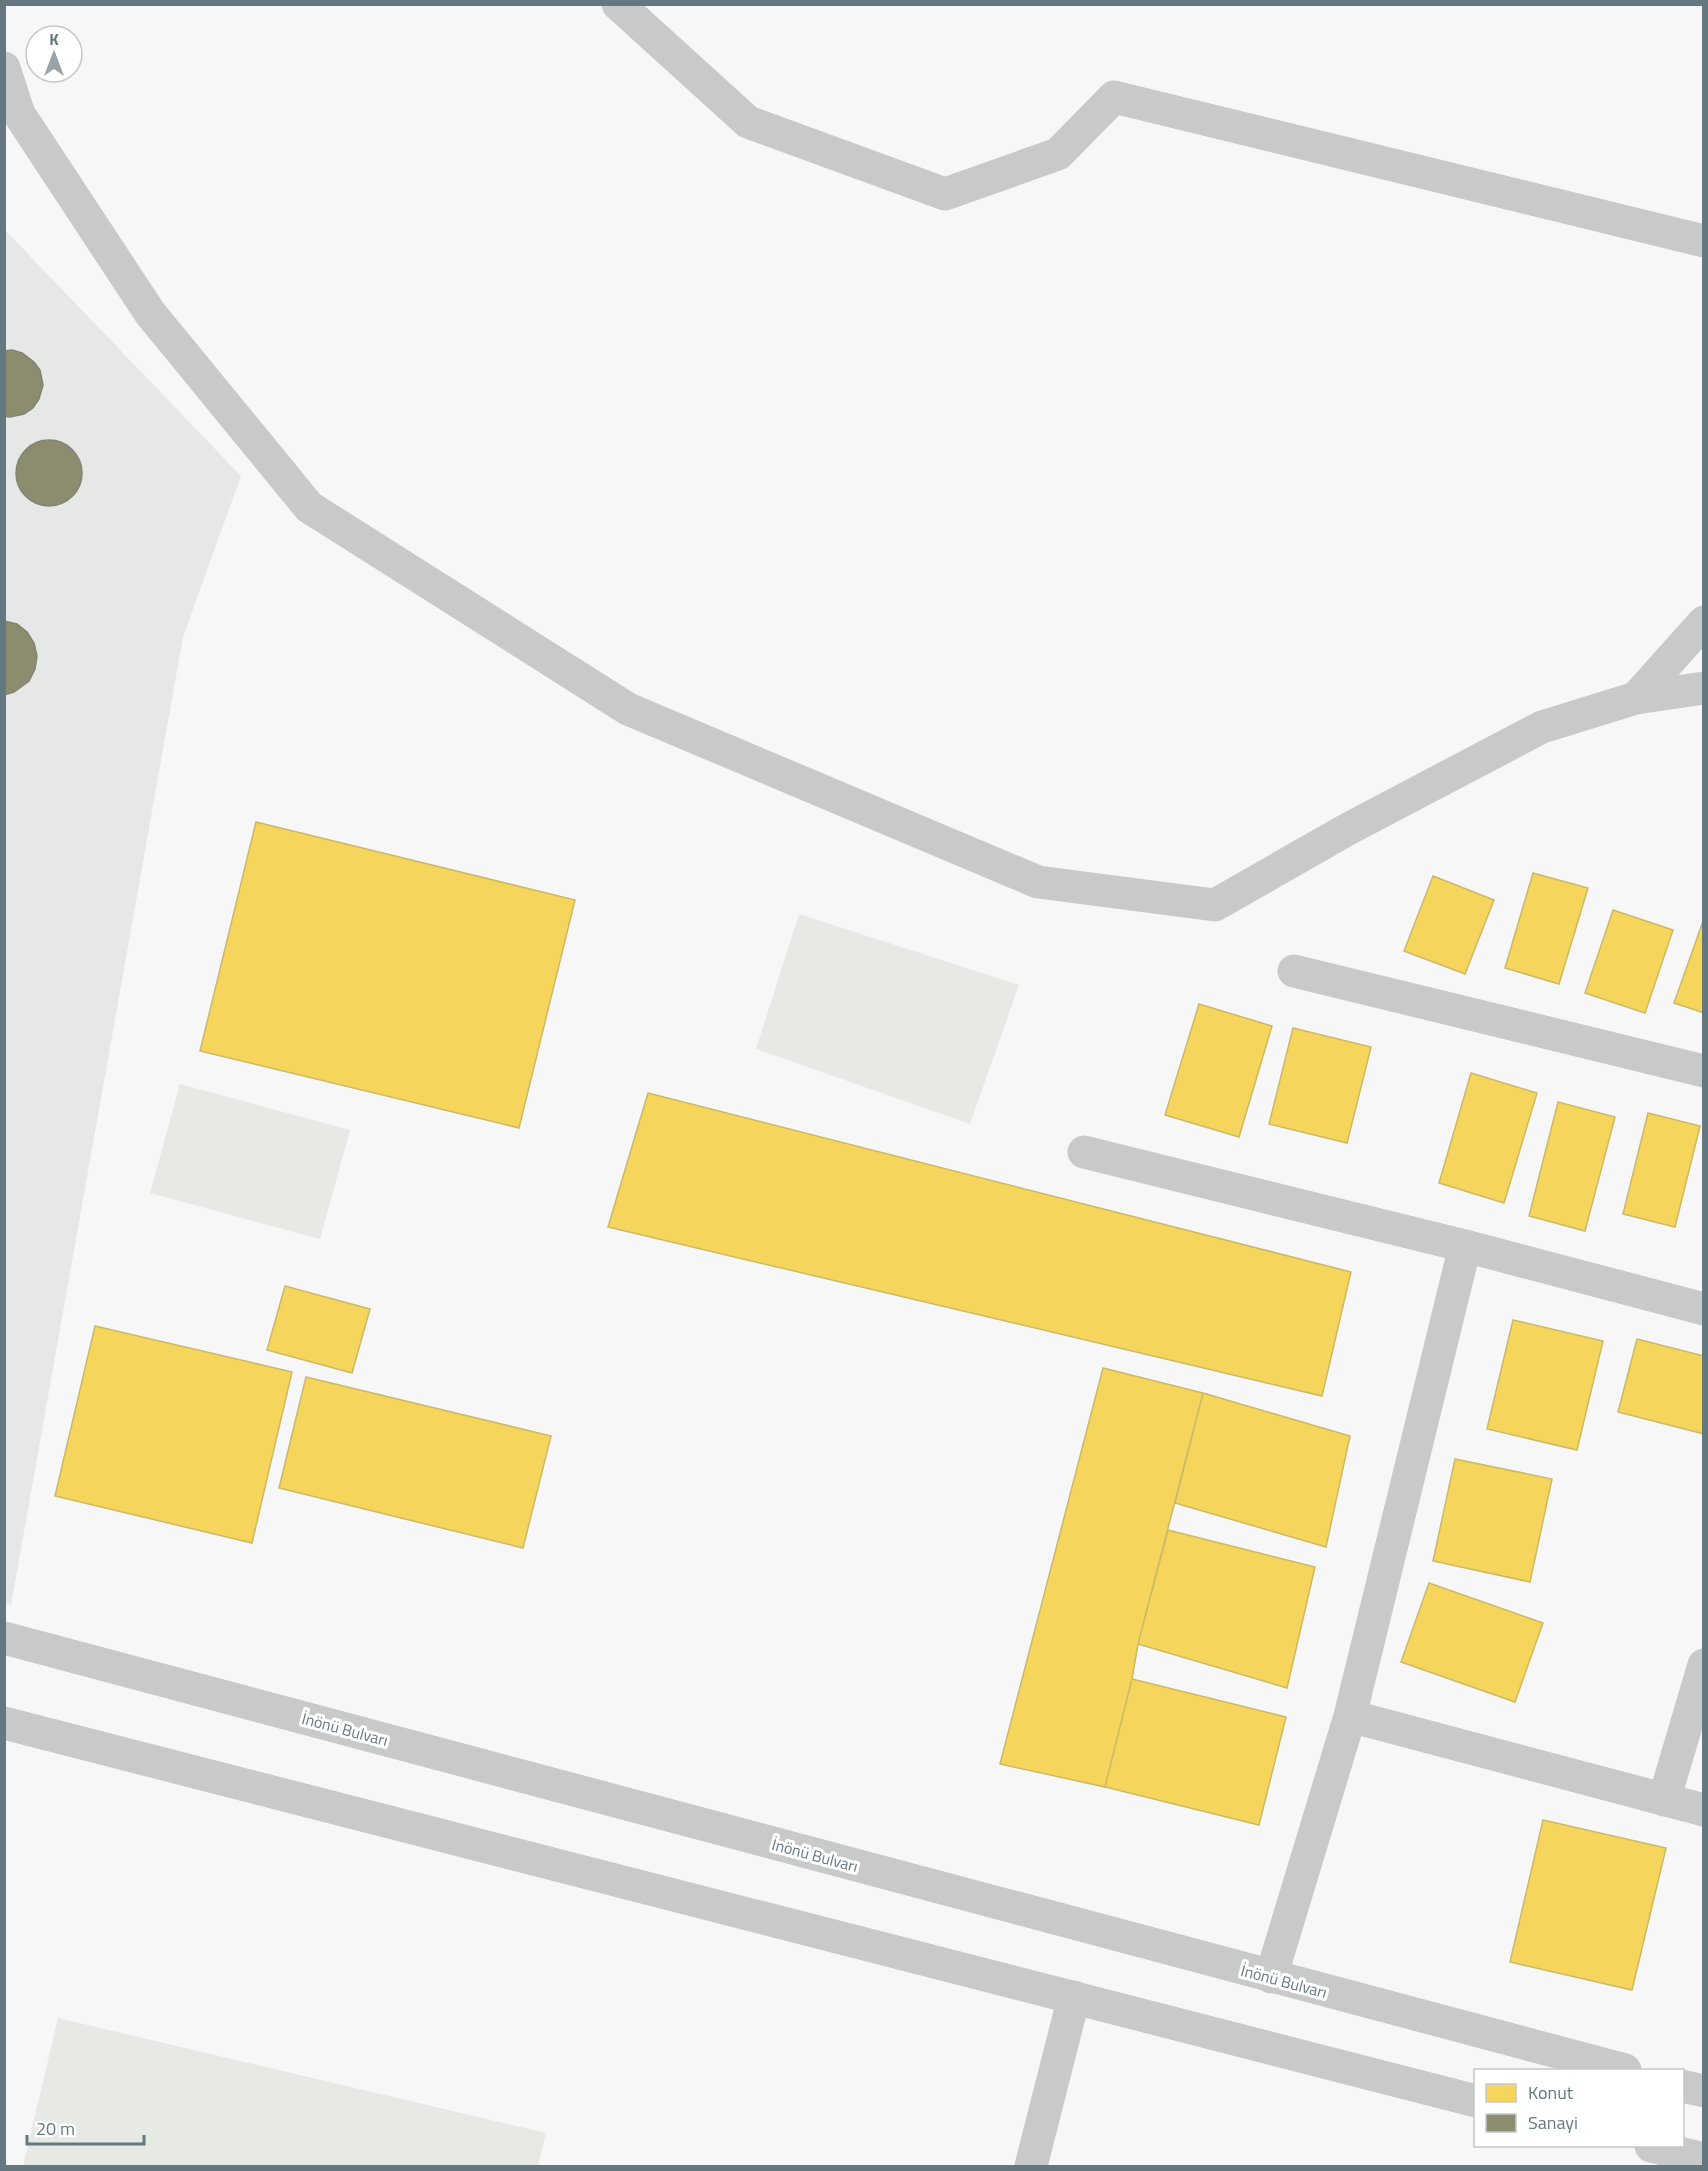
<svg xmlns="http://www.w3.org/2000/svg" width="1708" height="2171" font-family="'Titillium Web',sans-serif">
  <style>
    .built { fill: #e6e8e7 }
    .green { fill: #e6e9e4 }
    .homes { fill: #f6d55c; stroke: #cbb966; stroke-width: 1.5 }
    .industry { fill: #8c8c6e; stroke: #818673; stroke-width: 1.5 }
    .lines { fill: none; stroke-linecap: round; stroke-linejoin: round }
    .minor { stroke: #c8caca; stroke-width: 33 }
    .labels { text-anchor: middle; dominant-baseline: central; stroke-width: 6; stroke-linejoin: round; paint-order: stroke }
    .street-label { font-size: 16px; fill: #66787f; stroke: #fff }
  </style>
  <rect width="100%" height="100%" fill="#f7f7f7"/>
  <path class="built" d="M4 229 241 476 183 637 11 1605 4 1602Z"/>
  <path class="green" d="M799 914 1019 985 970 1124 756 1049Z
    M180 1084 350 1130 320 1239 150 1193Z
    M58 2018 546 2133 538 2166H23Z"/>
  <path class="homes" d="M256 822 575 900 519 1128 200 1051Z
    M1533 873 1588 888 1559 984 1505 968Z
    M1433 876 1494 900 1465 974 1404 951Z
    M1613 910 1673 930 1645 1013 1585 993Z
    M1703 921 1704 922V1013L1674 1003Z
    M1199 1004 1272 1026 1239 1137 1165 1115Z
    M1293 1028 1371 1047 1347 1143 1269 1124Z
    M1471 1073 1537 1093 1504 1203 1439 1183Z
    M648 1093 1351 1272 1322 1396 608 1227Z
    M1558 1102 1615 1117 1585 1231 1529 1216Z
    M1648 1113 1700 1126 1675 1227 1623 1214Z
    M285 1286 370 1309 352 1373 267 1350Z
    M1513 1320 1603 1341 1577 1450 1487 1429Z
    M95 1326 292 1372 252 1543 55 1496Z
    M1637 1339 1704 1356V1434L1618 1412Z
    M1103 1368 1203 1393 1138 1644 1132 1679 1105 1787 1000 1764Z
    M306 1377 551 1436 523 1548 279 1488Z
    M1203 1393 1350 1436 1326 1547 1175 1503Z
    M1455 1459 1552 1479 1530 1582 1433 1561Z
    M1168 1530 1315 1567 1287 1688 1138 1644Z
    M1429 1583 1543 1623 1515 1702 1401 1662Z
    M1132 1679 1286 1717 1259 1825 1105 1787Z
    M1543 1820 1666 1848 1632 1990 1510 1962Z"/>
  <path class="industry" d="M12 350 22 353 34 362 40 370 43 385 39 399 33 408 24 414 10 417 4 416V351Z
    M16 473a33 33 0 1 1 66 0a33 33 0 1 1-66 0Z
    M4 621 17 624 27 632 34 643 37 656 35 669 29 681 14 692 4 695Z"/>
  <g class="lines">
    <path class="minor" d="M618 4 748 122 945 194 1058 154 1114 97 1704 241
      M4 68 19 114 150 313 309 507 628 709 1038 882 1215 905 1348 829 1542 727 1636 698 1704 622
      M1636 698 1704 688
      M1294 971 1704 1071
      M1084 1152 1465 1246 1704 1309
      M4 1638 1625 2070
      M1350 1716 1704 1810
      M4 1723 1476 2101
      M1664 1800 1704 1665
      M1271 1977 1350 1716 1465 1246
      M1682 2086 1704 2091
      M1651 2146 1704 2159
      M1031 2166 1074 1997"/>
  </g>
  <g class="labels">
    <g class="street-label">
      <text transform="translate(345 1729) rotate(15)">İnönü Bulvarı</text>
      <text transform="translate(815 1855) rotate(15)">İnönü Bulvarı</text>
      <text transform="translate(1284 1981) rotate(15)">İnönü Bulvarı</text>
    </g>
  </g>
  <rect width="1708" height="2171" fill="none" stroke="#66787f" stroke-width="12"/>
  <rect x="1474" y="2069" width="210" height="78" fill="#ffffff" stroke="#c2c9cc" stroke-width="1.5"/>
  <rect x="1486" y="2084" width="30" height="18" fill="#f6d55c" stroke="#c2c9cc" stroke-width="1.5"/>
  <text x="1528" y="2099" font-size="18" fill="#66787f">Konut</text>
  <rect x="1486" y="2114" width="30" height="18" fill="#8c8c6e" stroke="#c2c9cc" stroke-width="1.5"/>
  <text x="1528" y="2129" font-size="18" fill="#66787f">Sanayi</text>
  <g transform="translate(54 54)"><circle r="28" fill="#ffffff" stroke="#c2c9cc" stroke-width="1.5"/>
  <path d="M0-4.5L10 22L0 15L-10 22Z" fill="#99a4a9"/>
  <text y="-9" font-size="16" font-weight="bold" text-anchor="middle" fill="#66787f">K</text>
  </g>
  <path d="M27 2135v9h117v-9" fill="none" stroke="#66787f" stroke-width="3"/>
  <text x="36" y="2135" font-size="18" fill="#66787f" stroke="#ffffff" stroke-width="4.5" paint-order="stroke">20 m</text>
</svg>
